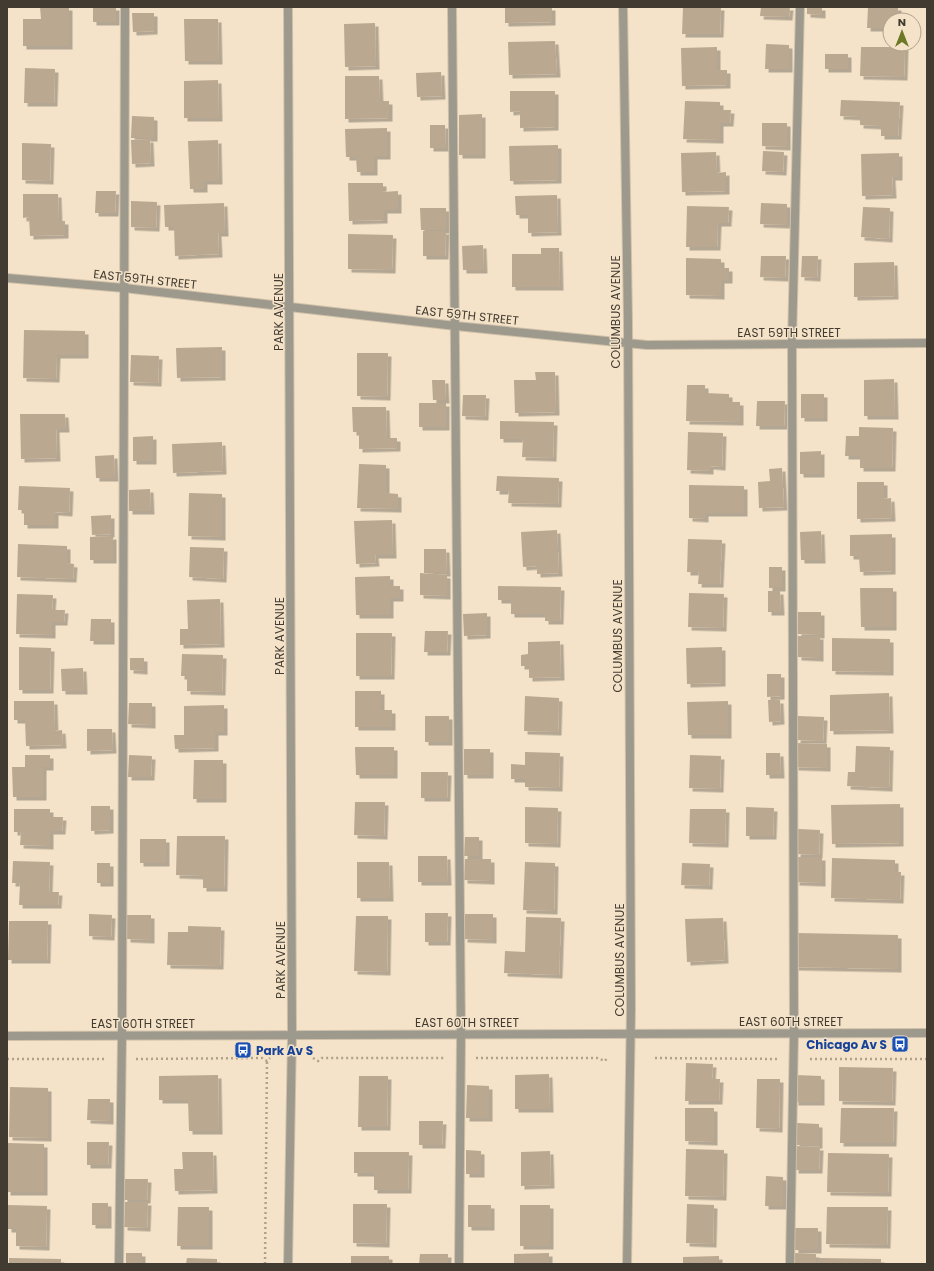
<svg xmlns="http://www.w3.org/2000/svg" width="934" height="1271" font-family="Poppins,sans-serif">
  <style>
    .building { fill: #bba890; filter: url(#shadow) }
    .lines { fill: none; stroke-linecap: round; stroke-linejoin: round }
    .service-casing { stroke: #d0c1aa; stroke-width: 10 }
    .minor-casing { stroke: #d0c1aa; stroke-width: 10 }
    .tertiary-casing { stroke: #d0c1aa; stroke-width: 10 }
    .path { stroke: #afa28d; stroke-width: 2.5; stroke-dasharray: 2 3; stroke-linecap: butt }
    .service { stroke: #9d998d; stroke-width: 8 }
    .minor { stroke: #9d998d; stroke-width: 8 }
    .tertiary { stroke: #9d998d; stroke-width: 8 }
    .labels { text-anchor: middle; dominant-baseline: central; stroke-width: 3; stroke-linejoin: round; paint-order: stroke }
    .street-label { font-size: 12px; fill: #423b31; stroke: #f4e3c8 }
    .transit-label { font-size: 12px; font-weight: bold; fill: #164399; stroke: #f4e3c8; text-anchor: end }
  </style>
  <defs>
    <filter id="shadow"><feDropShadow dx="3.5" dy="3.5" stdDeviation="0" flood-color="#0004"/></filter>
  </defs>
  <rect width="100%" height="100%" fill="#f4e3c8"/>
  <path class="building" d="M40 7H69V46H23V19H41Z
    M93 7H116V22H93Z
    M505 7H552V22L505 23Z
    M683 7H721L720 34H682Z
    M761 7H790L789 17 760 16Z
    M807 7H822V15L807 14Z
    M868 7H898V20H890V28H867Z
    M132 13H154V31L133 32Z
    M184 19H218L219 61H185Z
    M375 23 376 66 345 67 344 24Z
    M555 41 557 74 509 75 508 42Z
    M766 44 789 45V69H765Z
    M717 47V70H727V85L682 86 681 48Z
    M861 47H905L904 77 860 76Z
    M825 54H848V69H825Z
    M25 68 55 69 54 103H24Z
    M441 72 442 96 417 97 416 73Z
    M345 76H379L380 101H389V118L345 119Z
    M218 80 219 118H184V81Z
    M510 91H555V127L520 128V111L510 112Z
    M841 100 900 102 898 136H881V126L860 125V117L840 116Z
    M685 101 720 102V110H731L730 123H720V140L683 139Z
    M482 114V155H459V115Z
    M132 116 154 117V138H131Z
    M762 123H787V147L762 146Z
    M430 125H445L446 148H430Z
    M387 128V156H374V172H357L356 157H346L345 129Z
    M150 139 151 163 132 164 131 140Z
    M218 140 219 181H204V189H190L188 141Z
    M22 143 51 144 50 181 22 180Z
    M558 145V180L510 181 509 146Z
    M763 151 784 152 783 172 762 171Z
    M716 152 717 173 726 172V191L682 192 681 153Z
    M899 153V177H892L893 195 862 196 861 154Z
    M348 183H383V192L398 191V210H384V220L349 221Z
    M96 191H116L115 213H95Z
    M23 194H58L59 221H65V235L30 236 29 217 23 218Z
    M557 195 558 232 528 233V215H516L515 196Z
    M131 201 157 202 156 228 131 227Z
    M224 203 225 233H218L219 254 175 256 174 227H165L164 205Z
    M761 203 787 204V225L760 224Z
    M687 206 729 207 728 223H718L717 247H686Z
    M863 207 890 208 889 239 861 237Z
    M420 208H446V230H421Z
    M423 231H446L445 256H423Z
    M348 234 393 235 392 270 348 269Z
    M483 245 484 270H463L462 246Z
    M541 248H559L560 287H512V254H541Z
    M761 256H786L785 278 760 277Z
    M802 256H818L817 278 801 277Z
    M686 258 721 259V268H729V280H721V296L686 295Z
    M894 262 895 296 854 297V263Z
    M24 330 85 331V355H57L56 379 23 378Z
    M222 347V377L177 378 176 348Z
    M357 353H388L387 397 357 396Z
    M131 355 159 356 158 383 130 382Z
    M535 372H555L556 412 515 413 514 380H536Z
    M894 379 895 416H864V380Z
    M432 380H445L446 400H433Z
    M687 385H705V393L729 394V402H740V422L686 421Z
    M801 394H824V418H801Z
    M463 395H486L485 417 462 416Z
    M757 401H785L784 426H756Z
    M419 403H446V427H419Z
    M352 407H386L387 438H397V448L359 449V432H353Z
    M20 414H65L66 429H56L57 458 21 459Z
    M500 421 554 422 553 458 522 457 523 439H500Z
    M859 427 893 428 892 468H860V456H845L846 436H859Z
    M688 432 723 433 722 467 710 466V471L687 470Z
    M153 436V461H133V437Z
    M222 442 223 471 173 473 172 444Z
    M821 451V474H800V452Z
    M114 455 115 478H96L95 456Z
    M359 464 386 465V493L398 494V509L357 508Z
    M782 468 784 507 759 508 758 482 770 481 769 469Z
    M497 476 559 478 558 504 508 503 509 491H496Z
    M857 482H884V499L891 498 892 518 857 519Z
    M689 485 744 486V513H705V519L689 518Z
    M19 486 70 488 69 513 55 512V525H24V510H18Z
    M150 489 151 511H129V490Z
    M189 493 222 494V537L188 536Z
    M111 515V534L92 535 91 516Z
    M392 520 393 555H375L376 563 356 564 354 521Z
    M557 530 559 573 537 574V566L523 567 521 532Z
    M821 531 822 560H801L800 532Z
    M892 534V571L860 572 859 556H850V535Z
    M113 536V560H90V537Z
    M688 539 722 540 720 584H698L699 572H687Z
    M18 544 67 546V563L74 564 73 579 17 577Z
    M190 547 224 548 223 579 189 577Z
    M424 549H446L447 573H424Z
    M769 567H782V588H769Z
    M420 573 447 575V596L420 595Z
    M390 576V586H400V598H390V615H356L355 577Z
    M498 586 561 587 560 621H545V614H511V600H498Z
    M860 588H893V627H861Z
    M768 591H780L781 612H768Z
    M689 593 724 594 723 628 688 627Z
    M17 594 53 595 52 610H65L64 622H52V635L16 634Z
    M220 599 221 644 180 645V629H188L187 600Z
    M798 612H821V635L798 634Z
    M487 613V635L464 636 463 614Z
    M91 619H111V641H90Z
    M425 631H448L447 652H424Z
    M356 633H392L391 676H356Z
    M798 636H820V658L798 657Z
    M832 638 890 639V672L832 671Z
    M560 641 561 677 529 678V666H521V655L528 654V642Z
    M19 647 51 648 50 690H19Z
    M722 647V683L687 684 686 648Z
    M182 654 223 655 222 692 187 691V676H181Z
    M130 658H144V671L130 670Z
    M83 668 84 691H62L61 669Z
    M767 674H781V696L767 697Z
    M355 691H381V710H392V727H355Z
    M889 693 890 730 830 731V695Z
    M525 696 559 698 558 732 524 731Z
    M768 700H780L781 721 769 722Z
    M14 701H54L55 731 62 730 63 745 26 746 25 720H14Z
    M728 701V735H688L687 702Z
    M129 703H152V725L128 724Z
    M224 705V732H215V748L175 749 174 735H184V706Z
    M425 716H449V742H425Z
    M798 716 824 717 823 741 797 740Z
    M87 729H112L113 750 87 751Z
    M795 743 827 744V768L795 767Z
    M856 746 890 747 889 788 847 786 848 772H855Z
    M355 747H394V775H356Z
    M464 749H490V775H464Z
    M525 752 560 753 559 788 525 787V779H511V764L525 765Z
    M766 753H780L781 775H766Z
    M25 755H50V767H43V797H13L12 767H25Z
    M129 755 152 756 151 777H128Z
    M690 755 721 756 720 789 689 788Z
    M194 760H223V799H193Z
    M421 772H448L447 798H421Z
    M355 802H385L384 836 354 835Z
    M900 804V843L832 844 831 805Z
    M91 806H110V830L91 831Z
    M525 807 558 808 557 844 525 843Z
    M746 807 774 808 773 836H746Z
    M14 809H50V817H63L62 831H50V846L20 845 21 832H14Z
    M690 809H726L725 844 689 843Z
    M798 829 820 830 819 855 797 854Z
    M177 836H225L224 888H203V876L176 875Z
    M465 837H479V856H464Z
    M140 839H166V863H140Z
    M418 856H447L448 882H418Z
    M797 857H822V883L796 882Z
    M832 858 895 860V872H901L900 900 831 898Z
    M465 859H491V881L464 880Z
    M13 861 50 862 49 892H59L58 905H19L20 883H12Z
    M357 862H389L390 898H357Z
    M525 862 555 863 554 911 523 910Z
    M97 863H110V883H97Z
    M682 863 710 864 709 886 681 885Z
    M425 913H448L447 942H425Z
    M89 914 112 915 111 937 89 936Z
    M465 914H493V940L464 939Z
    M127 915H151V940L127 939Z
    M356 916H388L387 972 354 971Z
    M526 917 561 918 559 975 504 973 505 951 525 952Z
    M723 918 725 960 687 962 685 919Z
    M9 921H48L47 960H8Z
    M188 926 221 927 220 966 167 965 168 932H188Z
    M796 933 898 935V969L795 967Z
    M686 1063 713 1064 712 1079H720L719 1101H685Z
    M839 1067 893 1068 892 1102 839 1101Z
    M549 1074 550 1109H515V1075Z
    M218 1075 219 1131H189L188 1100H159V1076Z
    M795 1075 821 1076V1102H795Z
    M359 1076H388L387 1127H358Z
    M757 1079H780L779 1129 756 1128Z
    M467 1085 489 1086V1118H466Z
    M10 1087 48 1088V1138L9 1137Z
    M88 1099H110V1121L87 1120Z
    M685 1108H714V1142L685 1141Z
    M841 1108H894L893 1143H840Z
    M419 1121H443L442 1145H419Z
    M797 1123 819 1124V1145H796Z
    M87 1142H109L108 1165H87Z
    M8 1143 44 1144V1192H7Z
    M796 1146 820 1147 819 1170H795Z
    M686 1149 724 1150 723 1197 685 1196Z
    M466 1150 481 1151V1174H466Z
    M550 1151 551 1185 521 1186V1152Z
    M182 1152H213L214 1190 175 1191 174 1169H183Z
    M354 1152H409L408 1190H374V1173H354Z
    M828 1153 889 1154 888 1193 827 1192Z
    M766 1176 783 1177V1206H765Z
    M124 1179H148L147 1200H124Z
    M125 1202H148L147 1228 124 1227Z
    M92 1203H108V1225H92Z
    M353 1204H387L386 1244 353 1243Z
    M687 1204 714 1205 713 1244 686 1243Z
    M8 1205 47 1206 46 1247 16 1246V1229H8Z
    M468 1205H491V1227H468Z
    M520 1205H550V1246H520Z
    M178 1207H209V1246H177Z
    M827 1207H888L887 1245 826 1244Z
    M794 1228H818V1250H795Z
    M126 1253H142V1264H126Z
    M549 1253V1264H514V1254Z
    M795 1253 816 1254V1264H795Z
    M420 1254H448V1264H419Z
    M351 1256H389V1264H351Z
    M719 1256V1264H683V1257Z
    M9 1258 61 1259V1264H9Z
    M187 1258 217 1259V1264H186Z
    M818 1258 881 1259V1264H818Z"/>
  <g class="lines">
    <g class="service-casing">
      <path id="service" d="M452 7 461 1034 459 1264
        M119 1264 122 1035 125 7
        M790 1264 794 1033 792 343 800 7"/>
    </g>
    <g class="minor-casing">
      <path id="minor" d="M623 7 628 321 631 1008 627 1264
        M7 278 124 288 456 326 647 345 927 343
        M288 1264 292 1035 288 7"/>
    </g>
    <g class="tertiary-casing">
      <path id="tertiary" d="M7 1036 927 1033"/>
    </g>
    <path class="path" d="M313 1058 318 1061 322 1058H445
      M476 1058H597L605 1061 607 1058
      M655 1058 779 1059
      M7 1059H107
      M136 1059 262 1058 267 1061 270 1058
      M810 1059H927
      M265 1264 267 1061"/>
    <use href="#service" class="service"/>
    <use href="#minor" class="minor"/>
    <use href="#tertiary" class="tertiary"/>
  </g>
  <defs>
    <g id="bus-square" transform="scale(0.9)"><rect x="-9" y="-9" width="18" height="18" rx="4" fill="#1a4fb4" stroke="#f4e3c8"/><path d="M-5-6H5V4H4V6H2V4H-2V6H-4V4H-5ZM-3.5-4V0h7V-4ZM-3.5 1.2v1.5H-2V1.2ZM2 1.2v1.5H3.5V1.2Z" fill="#fff"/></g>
  </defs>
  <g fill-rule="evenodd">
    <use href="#bus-square" x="900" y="1044"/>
    <use href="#bus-square" x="243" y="1050"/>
  </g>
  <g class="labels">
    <g class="street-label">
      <text transform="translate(145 279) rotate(6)">EAST 59TH STREET</text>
      <text transform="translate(278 312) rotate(-90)">PARK AVENUE</text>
      <text transform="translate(615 312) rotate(-90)">COLUMBUS AVENUE</text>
      <text transform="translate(467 315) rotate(6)">EAST 59TH STREET</text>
      <text x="789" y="332">EAST 59TH STREET</text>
      <text transform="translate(279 636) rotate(-90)">PARK AVENUE</text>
      <text transform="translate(617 636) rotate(-90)">COLUMBUS AVENUE</text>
      <text transform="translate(280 960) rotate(-90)">PARK AVENUE</text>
      <text transform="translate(619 960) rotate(-90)">COLUMBUS AVENUE</text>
      <text x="791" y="1021">EAST 60TH STREET</text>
      <text x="467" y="1022">EAST 60TH STREET</text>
      <text x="143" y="1023">EAST 60TH STREET</text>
    </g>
    <g class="transit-label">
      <text x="887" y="1044">Chicago Av S</text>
      <text x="256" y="1050" text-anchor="start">Park Av S</text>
    </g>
  </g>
  <rect width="934" height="1271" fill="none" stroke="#423b31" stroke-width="16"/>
  <g transform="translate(902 32)"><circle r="19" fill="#f4e3c8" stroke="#ada08c"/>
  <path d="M0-3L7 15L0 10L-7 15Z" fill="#6b7825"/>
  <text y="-6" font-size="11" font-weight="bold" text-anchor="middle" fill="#423b31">N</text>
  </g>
</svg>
